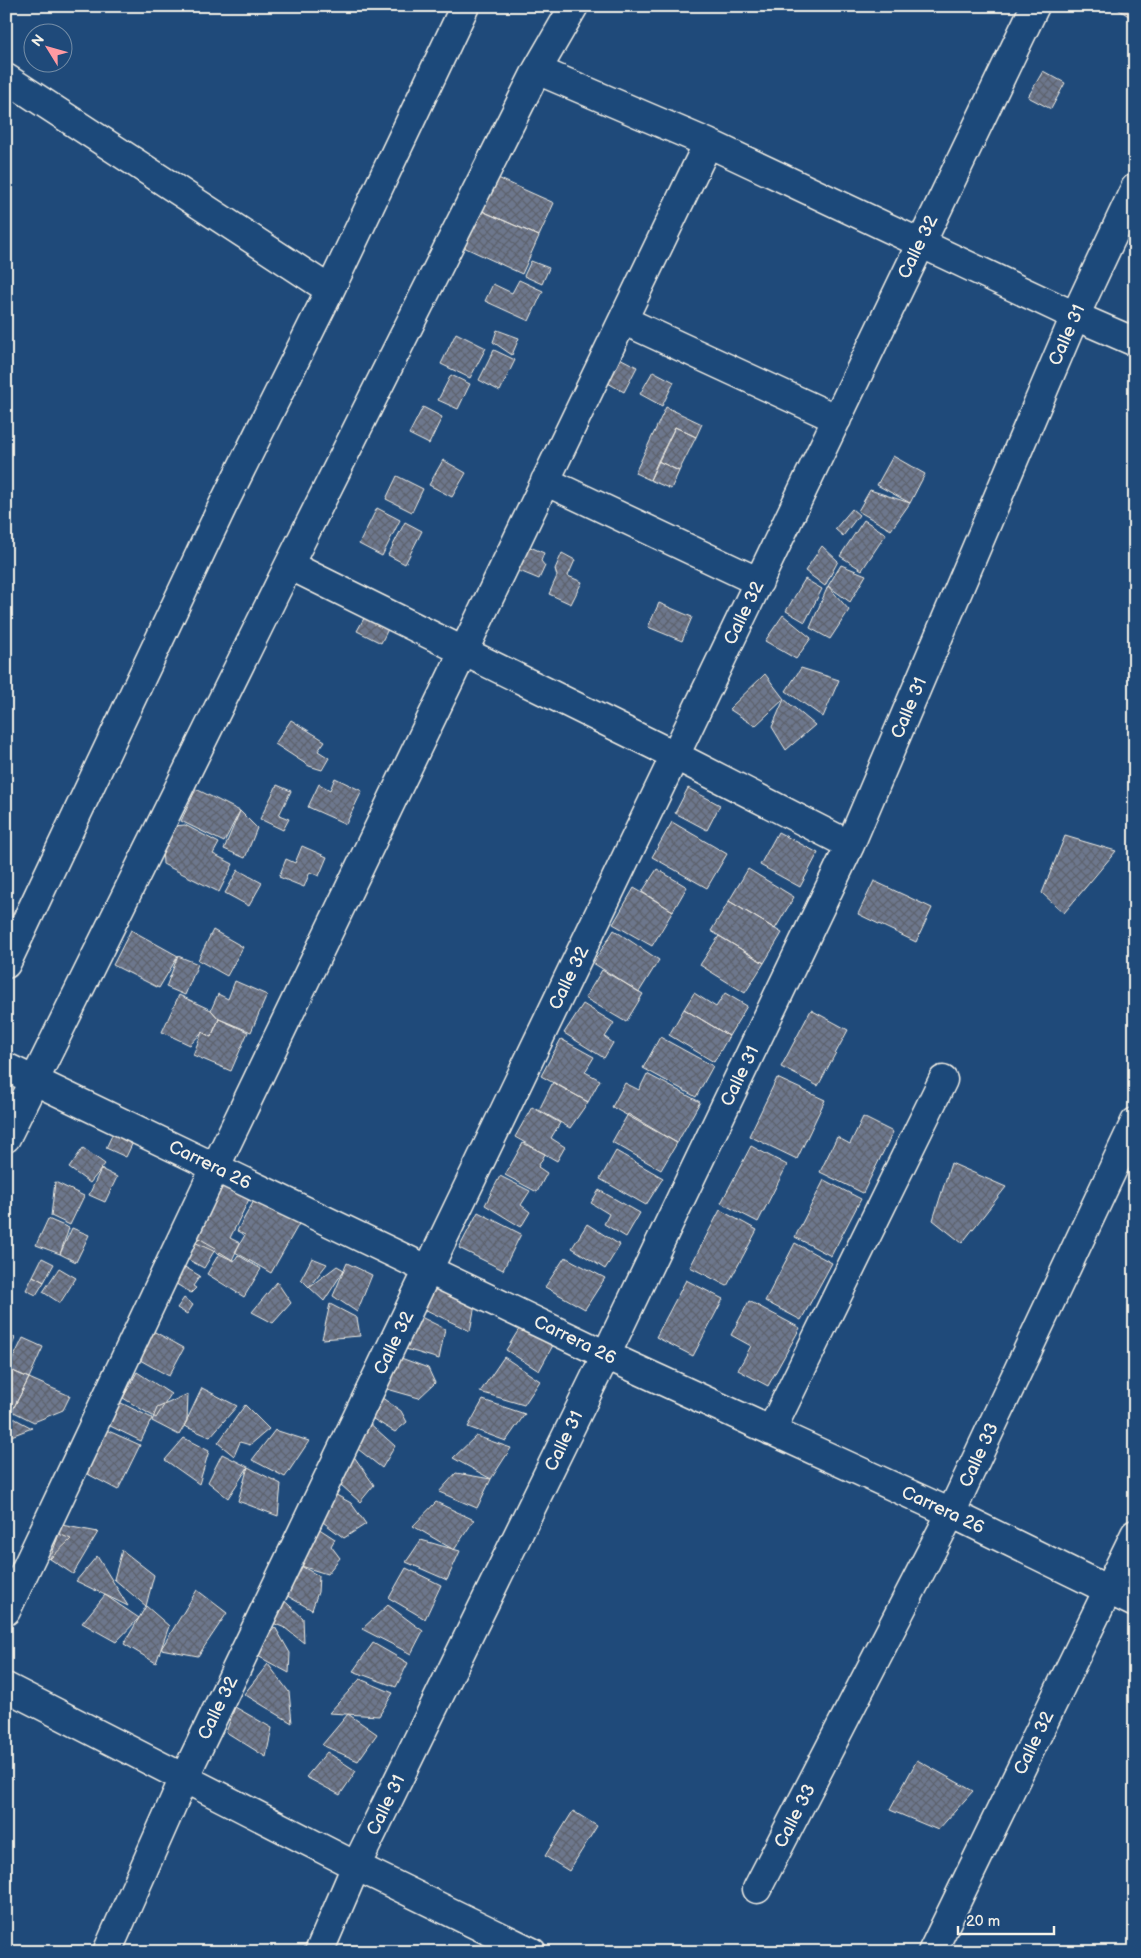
<svg xmlns="http://www.w3.org/2000/svg" width="1141" height="1958" font-family="'Balsamiq Sans',sans-serif">
  <style>
    .building { fill: url(#building-cross-hatch); stroke: #f4f1e8 }
    .lines { fill: none; stroke-linecap: round; stroke-linejoin: round }
    .street-casing { stroke: #f4f1e8; stroke-width: 31 }
    .street { stroke: #1f4a7a; stroke-width: 28 }
    .labels { text-anchor: middle; dominant-baseline: central; stroke-width: 4; stroke-linejoin: round; paint-order: stroke }
    .street-label { font-size: 18px; fill: #f4f1e8; stroke: #1f4a7a }
  </style>
  <defs>
    <pattern id="building-cross-hatch" width="8" height="8" patternUnits="userSpaceOnUse" patternTransform="scale(1.25)"><rect width="8" height="8" fill="#6d778d"/><path d="M0 0l8 8M0 8l8-8" fill="none" stroke="#5d626d"/></pattern>
  </defs>
  <rect width="100%" height="100%" fill="#1f4a7a"/>
  <filter id="ink" filterUnits="userSpaceOnUse"><feTurbulence type="fractalNoise" baseFrequency=".02" numOctaves="2"/><feDisplacementMap in="SourceGraphic" scale="10" xChannelSelector="R" yChannelSelector="G"/><feConvolveMatrix kernelMatrix="1 2 1 2 8 2 1 2 1" color-interpolation-filters="sRGB"/></filter>
  <g filter="url(#ink)">
    <path class="building" d="M1113 6H1135V20Z
      M1043 71 1065 83 1051 109 1028 97Z
      M489 174 554 203 539 236 473 207Z
      M473 207 539 236 522 274 455 243Z
      M531 261 549 268 542 284 524 276Z
      M519 280 543 291 529 321 485 301 493 284 512 293Z
      M497 330 519 338 512 355 493 342Z
      M456 333 486 348 470 378 441 364Z
      M494 350 515 360 500 391 479 380Z
      M610 353 637 367 624 392 597 377Z
      M653 371 674 382 662 406 640 394Z
      M451 375 470 384 458 409 438 400Z
      M423 407 442 417 429 444 409 434Z
      M666 407 702 424 696 437 675 427 650 480 635 473Z
      M675 427 696 437 679 471 658 461Z
      M893 456 925 474 910 503 877 485Z
      M443 460 466 473 452 497 429 485Z
      M658 461 679 471 671 489 650 480Z
      M397 476 423 489 412 512 386 499Z
      M870 490 910 503 891 530 858 511Z
      M377 508 400 520 382 556 359 544Z
      M852 509 859 515 843 536 835 529Z
      M864 520 886 534 862 570 840 556Z
      M405 522 422 531 405 564 388 555Z
      M528 546 544 553 541 561 545 566 539 579 517 570Z
      M822 546 838 561 825 586 805 571Z
      M562 553 575 560 568 576 582 582 571 604 549 594 557 576 555 569Z
      M841 565 866 575 850 602 828 586Z
      M805 579 822 589 805 622 786 611Z
      M828 586 849 610 830 639 810 628Z
      M659 603 692 617 682 641 648 627Z
      M368 611 391 623 381 643 357 631Z
      M783 615 811 638 796 659 765 641Z
      M801 668 839 680 823 717 786 691Z
      M765 674 784 699 755 726 729 709Z
      M784 699 815 725 786 750 772 727Z
      M291 720 325 741 318 751 329 758 322 770 309 766 275 744Z
      M335 778 362 791 346 824 308 807 319 784 330 790Z
      M277 785 291 791 279 815 289 819 283 830 260 819Z
      M688 788 720 805 707 830 675 813Z
      M196 789 240 811 224 842 181 821Z
      M240 811 257 828 245 858 224 849Z
      M672 822 727 854 707 888 652 857Z
      M185 825 219 843 213 854 233 864 219 892 163 864 161 827Z
      M778 832 818 853 800 887 760 865Z
      M1065 836 1116 851 1064 913 1042 893Z
      M302 846 327 857 319 876 310 872 304 887 279 877 286 859 295 863Z
      M657 869 687 887 673 911 642 892Z
      M748 869 794 897 775 929 729 901Z
      M238 870 262 883 249 906 225 893Z
      M874 881 932 908 916 942 858 914Z
      M634 888 673 911 652 946 613 924Z
      M729 901 782 933 764 963 711 931Z
      M131 930 178 956 159 988 113 965Z
      M213 930 243 947 227 976 198 960Z
      M614 930 659 960 639 992 593 963Z
      M719 936 764 963 745 993 700 965Z
      M178 956 198 964 185 995 166 987Z
      M602 970 643 994 626 1022 585 998Z
      M235 981 267 995 251 1032 219 1019 211 1010 218 994 228 999Z
      M694 993 716 1007 725 993 747 1006 729 1036 684 1009Z
      M179 995 211 1010 219 1019 211 1037 202 1032 190 1045 162 1032Z
      M583 1004 614 1023 605 1037 613 1043 604 1058 564 1033Z
      M684 1009 729 1036 714 1062 669 1035Z
      M811 1010 848 1030 818 1086 781 1067Z
      M219 1019 248 1032 231 1071 193 1055 202 1032 211 1037Z
      M660 1037 713 1066 696 1097 643 1068Z
      M561 1039 594 1057 585 1072 600 1080 588 1102 541 1076Z
      M647 1074 700 1102 677 1143 612 1107 625 1083 639 1090Z
      M777 1078 825 1100 797 1159 749 1136Z
      M553 1082 588 1102 570 1128 539 1110Z
      M532 1107 560 1123 551 1138 565 1147 557 1161 515 1137Z
      M628 1114 677 1143 661 1170 612 1142Z
      M863 1117 893 1132 863 1193 820 1172 837 1137 850 1144Z
      M116 1127 136 1136 126 1157 106 1148Z
      M523 1143 545 1154 538 1167 547 1173 537 1192 505 1175Z
      M751 1146 787 1165 758 1222 721 1203Z
      M83 1148 105 1164 90 1183 69 1168Z
      M616 1151 663 1178 646 1205 600 1179Z
      M951 1163 1006 1187 962 1243 933 1220Z
      M101 1169 117 1177 105 1202 89 1195Z
      M215 1171 254 1189 230 1238 240 1243 232 1260 184 1237Z
      M500 1176 530 1191 521 1205 530 1212 521 1227 485 1205Z
      M824 1180 861 1199 831 1256 795 1237Z
      M55 1182 84 1196 70 1225 51 1216Z
      M260 1190 304 1215 271 1273 235 1252 245 1235 237 1231Z
      M599 1190 640 1213 626 1237 604 1224 609 1214 591 1203Z
      M720 1210 757 1230 727 1286 690 1267Z
      M478 1212 521 1234 503 1270 459 1248Z
      M48 1219 69 1228 60 1254 36 1245Z
      M587 1224 620 1245 605 1269 572 1248Z
      M72 1228 89 1235 76 1262 60 1254Z
      M197 1237 216 1248 204 1268 185 1258Z
      M795 1243 832 1263 801 1320 765 1301Z
      M220 1252 234 1261 238 1255 261 1269 244 1297 207 1274Z
      M565 1257 605 1278 585 1309 545 1287Z
      M42 1258 54 1264 44 1282 33 1276Z
      M312 1258 327 1264 309 1287 301 1279Z
      M347 1263 372 1275 357 1312 333 1296Z
      M183 1266 200 1276 193 1286 196 1288 191 1293 173 1282Z
      M337 1266 344 1270 324 1301 309 1287Z
      M59 1268 76 1278 60 1303 43 1292Z
      M33 1276 44 1282 36 1295 26 1290Z
      M436 1277 475 1305 470 1331 418 1306Z
      M686 1280 723 1299 693 1356 656 1337Z
      M277 1282 291 1303 273 1323 252 1312Z
      M184 1298 193 1305 187 1314 177 1308Z
      M749 1301 800 1328 768 1386 738 1370 751 1346 731 1335Z
      M330 1304 357 1318 360 1336 322 1339Z
      M421 1317 445 1329 439 1359 399 1347Z
      M526 1318 558 1336 539 1371 506 1350Z
      M144 1326 184 1348 169 1376 129 1354Z
      M6 1334 15 1338 6 1361Z
      M23 1338 43 1347 29 1378 8 1369Z
      M504 1357 540 1381 524 1405 480 1392Z
      M401 1358 428 1368 435 1383 419 1398 380 1387Z
      M8 1369 29 1378 12 1411 6 1408V1374Z
      M137 1372 171 1394 156 1418 123 1398Z
      M29 1378 70 1396 63 1410 34 1422 12 1411Z
      M202 1388 237 1406 210 1437 184 1426Z
      M188 1394 187 1421 179 1435 152 1421 157 1408Z
      M378 1395 401 1411 407 1422 395 1432 363 1413Z
      M115 1400 152 1418 141 1441 104 1423Z
      M483 1400 525 1414 506 1441 468 1427Z
      M245 1405 269 1429 250 1445 240 1442 234 1456 218 1443Z
      M6 1414 32 1428 6 1438Z
      M367 1421 395 1446 382 1468 349 1442Z
      M104 1429 140 1445 118 1490 82 1471Z
      M275 1430 309 1441 285 1477 252 1460Z
      M476 1436 511 1448 491 1479 453 1458Z
      M184 1438 209 1451 199 1484 165 1460Z
      M348 1448 374 1485 360 1502 331 1476Z
      M222 1454 248 1467 228 1498 208 1482Z
      M248 1467 281 1484 278 1516 238 1501Z
      M456 1473 491 1479 477 1508 439 1492Z
      M327 1490 351 1503 366 1524 344 1538 315 1516Z
      M436 1502 474 1520 454 1550 413 1526Z
      M310 1523 335 1539 331 1546 340 1558 327 1574 301 1566Z
      M56 1524 98 1532 73 1574 44 1555Z
      M59 1534 71 1539 50 1559Z
      M421 1540 460 1551 447 1580 406 1562Z
      M122 1550 154 1575 146 1606 114 1579Z
      M97 1556 128 1606 76 1581Z
      M301 1566 319 1576 318 1592 312 1610 284 1594Z
      M406 1568 441 1585 425 1619 389 1598Z
      M197 1590 227 1613 198 1656 161 1649Z
      M277 1594 303 1618 304 1643 285 1628 263 1619Z
      M105 1595 139 1618 116 1642 82 1623Z
      M388 1605 423 1631 411 1654 362 1629Z
      M146 1606 169 1626 156 1663 124 1644Z
      M275 1627 290 1653 289 1673 254 1654Z
      M373 1643 408 1663 396 1687 353 1671Z
      M268 1664 289 1692 292 1723 244 1694Z
      M360 1679 393 1693 379 1716 329 1713Z
      M235 1707 272 1728 266 1757 226 1732Z
      M348 1714 377 1734 358 1761 322 1745Z
      M327 1752 356 1771 340 1795 306 1777Z
      M917 1760 973 1791 938 1830 890 1810Z
      M573 1811 597 1826 569 1871 545 1856Z"/>
    <g class="lines">
      <g class="street-casing">
        <path id="street" d="M537 70 708 143 1075 316 1135 342
          M6 78 330 290
          M623 320 837 419
          M545 481 759 582
          M289 565 676 756 850 845
          M6 964 224 503 330 290 465 6
          M6 1067 606 1355 951 1513 1135 1603
          M6 1138 289 565 537 70 574 6
          M771 1431 943 1080
          M6 1611 215 1168 708 143
          M6 1687 356 1866 532 1952
          M757 1889 951 1513 1135 1122
          M107 1952 184 1778 1035 6
          M319 1952 356 1866 606 1355 850 845 1075 316 1135 188
          M932 1952 1135 1534"/>
      </g>
      <use href="#street" class="street"/>
    </g>
  </g>
  <g class="labels">
    <g class="street-label">
      <text transform="translate(918 247) rotate(-64)">Calle 32</text>
      <text transform="translate(1067 335) rotate(-66)">Calle 31</text>
      <text transform="translate(744 613) rotate(-64)">Calle 32</text>
      <text transform="translate(909 708) rotate(-67)">Calle 31</text>
      <text transform="translate(569 978) rotate(-64)">Calle 32</text>
      <text transform="translate(740 1076) rotate(-64)">Calle 31</text>
      <text transform="translate(210 1165) rotate(26)">Carrera 26</text>
      <text transform="translate(575 1340) rotate(26)">Carrera 26</text>
      <text transform="translate(394 1343) rotate(-64)">Calle 32</text>
      <text transform="translate(564 1441) rotate(-64)">Calle 31</text>
      <text transform="translate(979 1455) rotate(-65)">Calle 33</text>
      <text transform="translate(943 1510) rotate(25)">Carrera 26</text>
      <text transform="translate(218 1708) rotate(-64)">Calle 32</text>
      <text transform="translate(1034 1743) rotate(-64)">Calle 32</text>
      <text transform="translate(386 1805) rotate(-64)">Calle 31</text>
      <text transform="translate(795 1816) rotate(-63)">Calle 33</text>
    </g>
  </g>
  <rect width="1141" height="1958" fill="none" stroke="#1f4a7a" stroke-width="25"/>
  <rect x="12" y="12" width="1116" height="1933" fill="none" stroke="#f4f1e8" stroke-width="2" filter="url(#ink)"/>
  <g transform="translate(48 48) rotate(307)"><circle r="24" fill="#1f4a7a" stroke="#748da6"/>
  <path d="M0-4L9 19L0 12L-9 19Z" fill="#ff9aa2"/>
  <text y="-8" font-size="14" font-weight="bold" text-anchor="middle" fill="#f4f1e8">N</text>
  </g>
  <path d="M958 1926v8h96v-8" fill="none" stroke="#f4f1e8" stroke-width="2.5"/>
  <text x="966" y="1926" font-size="15" fill="#f4f1e8" stroke="#1f4a7a" stroke-width="4" paint-order="stroke">20 m</text>
</svg>
